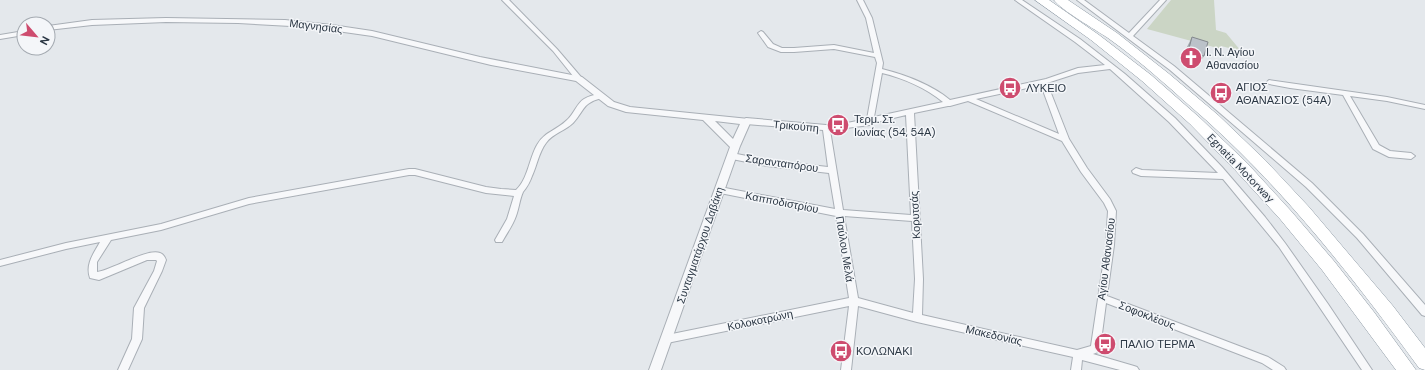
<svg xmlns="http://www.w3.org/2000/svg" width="1425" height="370" font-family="'DM Sans',sans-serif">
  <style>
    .green { fill: #cbd5c5 }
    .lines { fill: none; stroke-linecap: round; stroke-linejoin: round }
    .minor-casing { stroke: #a9afb6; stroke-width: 2 }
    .tertiary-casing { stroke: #a9afb6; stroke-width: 2 }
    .motorway-casing { stroke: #8b97a2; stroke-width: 1 }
    .minor { fill: #f7f8fa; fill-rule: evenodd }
    .tertiary { fill: #f7f8fa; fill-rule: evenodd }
    .motorway { fill: #fff; fill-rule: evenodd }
    .wall { fill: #a1a7ad }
    .building { fill: #bbc2c9; stroke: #83888d }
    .labels { text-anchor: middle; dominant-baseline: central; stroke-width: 3; stroke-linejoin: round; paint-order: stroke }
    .street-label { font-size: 11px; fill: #2b3744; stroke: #f4f6f9 }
    .poi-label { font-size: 11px; fill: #2b3744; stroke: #f4f6f9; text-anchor: start }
  </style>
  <rect width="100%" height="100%" fill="#e4e8ec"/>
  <path class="green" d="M1171 0H1214L1216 30 1226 33 1241 51 1221 46V49L1147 29Z"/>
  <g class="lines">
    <g class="minor-casing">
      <path id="minor" d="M502 0H509L557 49 581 77 583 79 581 81H577L553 51Z
        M857 0H863L872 18 883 63 882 69C906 75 932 85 950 100L1046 79 1078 68 1105 65 1075 42 1015 0H1022L1080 39 1125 74 1175 118 1222 167 1265 217 1285 243 1328 304 1372 370H1362L1279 247 1223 179 1141 176 1133 173 1132 171 1136 168 1142 170 1218 173 1169 122 1110 69 1078 73 1047 83 1069 139 1087 168 1110 199 1116 211 1114 245 1107 296 1268 357 1284 367 1286 370H1273L1262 363 1106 303 1100 349 1098 352 1093 354 1134 366 1137 367 1139 370H1120L1082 360 1081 370H1071L1073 357 917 322 858 306 851 370H841L849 306 667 343 664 342 662 339 664 336 667 335 849 298 836 216 720 193 716 190 720 187 835 209 829 173 767 166 732 159 728 156 732 153 767 160 828 167 823 130 746 124 742 121 746 118 826 125 847 123 867 119 877 63 875 57 834 49 794 52H781L768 47 758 33 761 31 763 32 773 44 782 48H794L834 45 874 53 866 18ZM882 73C903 78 926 88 943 102L874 117ZM1041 85 1059 134 976 99ZM968 101 1062 141 1081 172 1104 203 1108 211 1106 245 1091 346 1077 350 922 315 923 279 914 113 948 106H950ZM906 115 911 215 843 210 830 130 870 125 873 123ZM844 216 912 221 915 279 913 313 858 298Z
        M1077 0H1084L1129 33 1160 0H1166L1133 36 1174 66 1312 183 1363 234 1425 305V316L1422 315 1357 238 1306 187 1170 70Z
        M1269 80 1387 97 1425 105V109L1387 101 1350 96 1379 145 1390 151 1411 153 1415 156 1411 159 1389 157 1373 149 1343 95 1290 88 1269 84 1267 82Z
        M599 94 603 96 602 98C582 103 585 110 573 123 565 131 553 133 546 143 539 152 537 165 532 176 530 182 527 187 523 192 520 198 519 208 516 216 513 225 507 233 502 242H496L495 240 507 219 514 196 486 193 415 175H409L249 204 161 230 111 240 97 262V272C112 270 147 248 160 253 163 254 165 257 166 260L162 271 144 308 142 339 128 370H118L132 339 134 308 154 271 157 261 156 260H147L99 280 90 278C85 264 94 253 100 242L66 249 0 266V260L66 243 161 224 249 198 409 169H415L486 187 501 189 516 190C528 179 529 159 537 145 544 132 557 130 567 120 574 114 577 103 584 99 589 96 594 95 599 94Z"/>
    </g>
    <g class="tertiary-casing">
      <path id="tertiary" d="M166 18 285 20 332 25 372 31 480 57 582 77 614 102 630 107 749 119 751 121 740 146 661 370H649L730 147 703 120 626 112 608 106 576 81 571 80 491 65 372 36 309 27 238 23 166 22 92 25 48 30V26L92 20ZM715 121 740 124 733 139Z
        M24 31V35L0 39V35Z"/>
    </g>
    <g class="motorway-casing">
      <path id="motorway" d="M1035 0H1049L1099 35 1151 75 1200 118 1247 163 1291 211 1334 261 1374 312 1416 370H1396L1322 270 1280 219 1236 171 1190 124 1142 81 1091 40Z
        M1054 0H1068L1117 33 1168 73 1218 115 1265 160 1309 207 1393 306 1425 348V370L1419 368C1355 280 1287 193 1206 120 1174 92 1143 63 1108 38 1096 30 1061 10 1054 0Z"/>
    </g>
    <use href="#minor" class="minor"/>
    <use href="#tertiary" class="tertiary"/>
    <use href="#motorway" class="motorway"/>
  </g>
  <path class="wall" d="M1192 37 1204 56 1197 68 1181 63 1186 49Z"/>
  <path class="building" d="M1192 37 1208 42 1204 56 1188 52Z"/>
  <defs>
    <g id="church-disc" transform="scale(1.15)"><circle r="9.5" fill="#ce4c6f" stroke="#f4f6f9"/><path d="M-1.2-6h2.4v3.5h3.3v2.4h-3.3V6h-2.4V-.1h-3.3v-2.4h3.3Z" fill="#fff"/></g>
    <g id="bus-disc" transform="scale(1.15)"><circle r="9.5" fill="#ce4c6f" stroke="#f4f6f9"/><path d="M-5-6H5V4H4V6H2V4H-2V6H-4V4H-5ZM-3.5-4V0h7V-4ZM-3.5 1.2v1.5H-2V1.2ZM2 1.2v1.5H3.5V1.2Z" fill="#fff"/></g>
  </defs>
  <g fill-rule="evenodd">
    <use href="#church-disc" x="1191" y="58"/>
    <use href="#bus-disc" x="1010" y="88"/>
    <use href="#bus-disc" x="1221" y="93"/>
    <use href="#bus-disc" x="838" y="125"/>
    <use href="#bus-disc" x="1105" y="344"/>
    <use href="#bus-disc" x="841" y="351"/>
  </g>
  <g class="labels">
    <g class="street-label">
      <text transform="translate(316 26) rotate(7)">Μαγνησίας</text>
      <text transform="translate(796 126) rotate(5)">Τρικούπη</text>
      <text transform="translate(782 163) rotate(8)">Σαρανταπόρου</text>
      <text transform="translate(1241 168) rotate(46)">Egnatia Motorway</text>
      <text transform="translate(782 202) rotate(11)">Καπποδιστρίου</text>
      <text transform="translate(915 215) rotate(-93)">Κορυτσάς</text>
      <text transform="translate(700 245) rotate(-71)">Συνταγματάρχου Δαβάκη</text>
      <text transform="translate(845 249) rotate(81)">Παύλου Μελά</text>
      <text transform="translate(1106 259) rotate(-83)">Αγίου Αθανασίου</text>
      <text transform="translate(1147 315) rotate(21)">Σοφοκλέους</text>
      <text transform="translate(760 320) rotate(-12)">Κολοκοτρώνη</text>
      <text transform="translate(994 335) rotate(13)">Μακεδονίας</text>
    </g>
    <g class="poi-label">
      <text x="1206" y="52">Ι. Ν. Αγίου<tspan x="1206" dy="13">Αθανασίου</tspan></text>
      <text x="1236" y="87">ΑΓΙΟΣ<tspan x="1236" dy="13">ΑΘΑΝΑΣΙΟΣ (54Α)</tspan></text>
      <text x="1026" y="88">ΛΥΚΕΙΟ</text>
      <text x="854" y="119">Τερμ. Στ.<tspan x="854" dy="13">Ιωνίας (54, 54Α)</tspan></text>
      <text x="1120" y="344">ΠΑΛΙΟ ΤΕΡΜΑ</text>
      <text x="856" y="351">ΚΟΛΩΝΑΚΙ</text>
    </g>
  </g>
  <g transform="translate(36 36) rotate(118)"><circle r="19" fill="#f4f6f9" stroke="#a4aab1"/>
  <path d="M0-3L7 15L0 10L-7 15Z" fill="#ce4c6f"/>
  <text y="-6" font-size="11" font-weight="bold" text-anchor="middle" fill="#2b3744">N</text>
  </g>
</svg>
